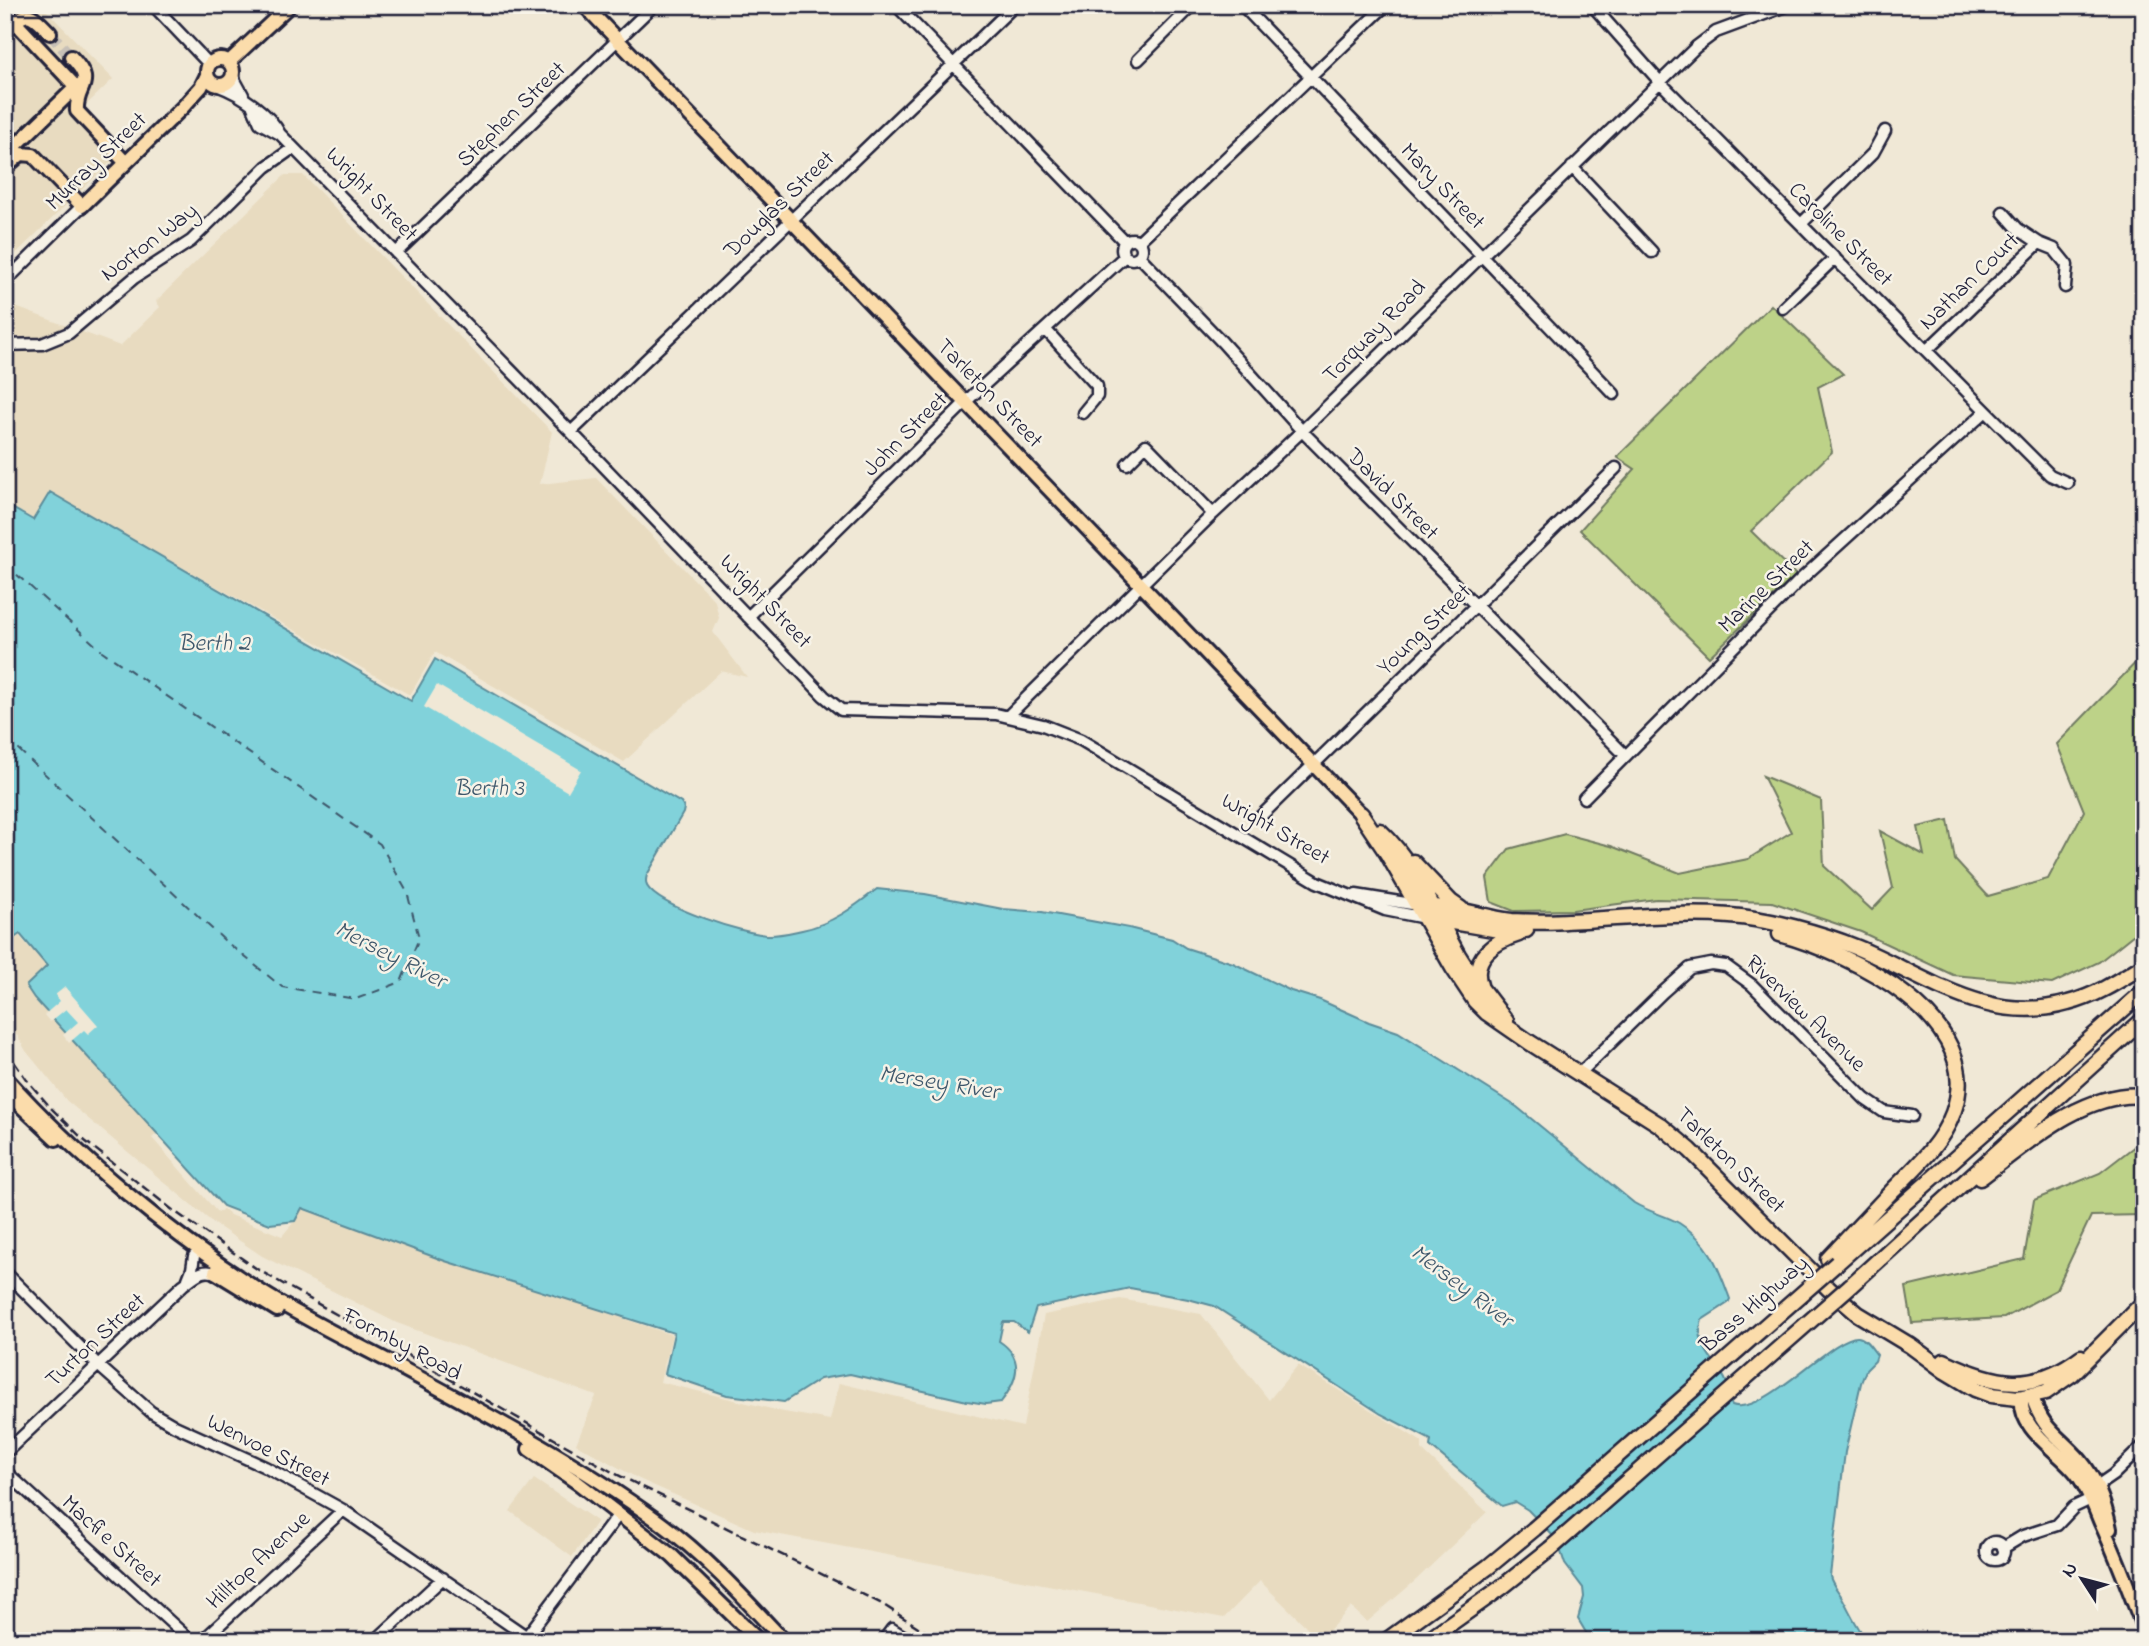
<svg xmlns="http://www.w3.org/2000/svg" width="2149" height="1646" font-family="'Indie Flower',sans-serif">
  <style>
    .built { fill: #e8dbc0 }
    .green { fill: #bdd288; stroke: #707a62; stroke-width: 2 }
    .water { fill: #81d2da; stroke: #5b8c9a; stroke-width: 2 }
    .pier { fill: #f0e8d6 }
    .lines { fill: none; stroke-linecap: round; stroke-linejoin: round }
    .ferry { stroke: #3e576b; stroke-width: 2; stroke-dasharray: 9 7; stroke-linecap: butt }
    .major-tunnel { stroke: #c7c0b7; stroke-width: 12; stroke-dasharray: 12 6; stroke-linecap: butt }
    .minor-casing { stroke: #22223b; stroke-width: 15 }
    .major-casing { stroke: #22223b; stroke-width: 18 }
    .highway-casing { stroke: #22223b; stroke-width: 19 }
    .minor { stroke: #f7f3e8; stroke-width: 10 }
    .major { stroke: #fbdcab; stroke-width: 12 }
    .highway { stroke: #fbdcab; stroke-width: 14 }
    .rail { stroke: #22223b; stroke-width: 2.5; stroke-dasharray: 10 5; stroke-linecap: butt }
    .highway-bridge-casing { stroke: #22223b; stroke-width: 19; stroke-linecap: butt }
    .highway-bridge { stroke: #fbdcab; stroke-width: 14 }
    .labels { text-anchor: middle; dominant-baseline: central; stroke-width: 5; stroke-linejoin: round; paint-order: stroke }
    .street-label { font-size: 23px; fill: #22223b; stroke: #f7f3e8 }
    .water-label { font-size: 24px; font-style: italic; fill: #3e576b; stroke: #f7f3e8 }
  </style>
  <rect width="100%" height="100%" fill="#f0e8d6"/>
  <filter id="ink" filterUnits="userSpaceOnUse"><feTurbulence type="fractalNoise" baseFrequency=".0143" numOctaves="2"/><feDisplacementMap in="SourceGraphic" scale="14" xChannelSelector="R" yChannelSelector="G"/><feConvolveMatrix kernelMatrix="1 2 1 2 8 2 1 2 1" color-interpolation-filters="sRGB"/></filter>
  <g filter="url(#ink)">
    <path class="built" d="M5 5H21L24 7 26 5H41L113 79 82 109 123 150 5 264Z
      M285 175H303L552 432 540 484 596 478 715 601 719 618 713 632 747 677 721 671 624 762 435 652 410 695 53 495 37 521 5 503V303L120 346 160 307 156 301Z
      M5 931 14 941 19 936 102 1026 160 1131 152 1138 218 1213 223 1209 230 1215 282 1236 298 1217 301 1209 672 1335 660 1382 784 1412 830 1420 839 1383 1023 1427 1044 1315 1120 1299 1201 1314 1269 1400 1298 1365 1422 1442V1450L1487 1512 1415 1581 1367 1622 1351 1607 1320 1640 1260 1581 1224 1618 754 1530 639 1479 576 1444 596 1396 397 1323 262 1256 212 1222 67 1101 26 1051 5 1014Z
      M534 1479 597 1521 572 1557 510 1511Z"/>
    <path class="green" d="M1771 305 1843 374 1818 387 1832 452 1751 531 1796 575 1709 657 1580 530 1635 469 1617 457Z
      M2144 654V926L2099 962 2052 984 1953 975 1861 932 1772 902 1656 899 1573 910 1514 911 1491 902 1487 878 1509 849 1565 834 1611 846 1680 873 1748 859 1791 832 1763 776 1821 800 1824 866 1872 910 1893 888 1880 831 1924 855 1918 827 1948 820 1955 860 1988 896 2048 879 2084 811 2057 744Z
      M2144 1139V1215L2091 1216 2056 1290 2004 1318 1912 1323 1906 1287 2024 1259 2034 1200 2100 1173Z"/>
    <path class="water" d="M50 492 411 701 435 659 681 803 684 808 683 813 647 875C646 879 645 881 647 886 659 907 746 935 770 935 780 935 792 932 802 930 832 924 854 907 877 889L925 894 1003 909 1042 912 1129 928 1172 939 1186 948 1233 963 1291 991 1320 1000 1369 1022 1398 1032 1517 1107 1634 1203C1649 1212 1665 1215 1679 1223 1711 1243 1718 1267 1730 1299L1728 1303 1702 1320C1694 1345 1714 1358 1725 1379 1729 1387 1727 1397 1732 1405 1764 1417 1833 1335 1858 1337 1866 1338 1872 1349 1877 1355L1875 1361 1866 1370 1861 1383 1845 1452 1830 1576C1832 1586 1840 1592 1844 1601 1852 1616 1857 1628 1868 1641H1591L1578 1619 1584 1597 1583 1588 1565 1564 1557 1540 1528 1510 1515 1502 1502 1506 1430 1446 1431 1440 1381 1414 1214 1306 1188 1299 1130 1288 1036 1308 1028 1332 1014 1322H1003L999 1341C1025 1358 1018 1380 1001 1402L986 1404 967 1401 850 1374 820 1379 784 1402 727 1395 665 1374 674 1333 445 1261 302 1208 295 1221 270 1224 223 1206 34 998 26 986 47 966 20 934 13 939 5 930V504L33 520Z"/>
    <path class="pier" d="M437 685 581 770 568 792 424 707Z
      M65 987 98 1025 88 1034 84 1030 69 1043 63 1035 78 1022 66 1009 50 1022 44 1015 60 1001 55 995Z"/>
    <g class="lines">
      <path class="ferry" d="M5 564 102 651 380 844 407 892 419 938 401 982 356 999 282 987 224 940 5 737"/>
      <path class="major-tunnel" d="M50 33 71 57"/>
      <g class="minor-casing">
        <path id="minor" d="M153 5 209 64
          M896 5 1125 242
          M1242 5 1614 394
          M1592 5 1660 82 1986 411 2050 475 2068 483
          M1138 60 1193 5
          M232 75 243 95
          M219 86C241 94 270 114 280 134
          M253 107 260 123 280 134 571 432 824 696 841 710 996 714 1043 725 1081 740 1317 882 1385 910 1425 918
          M1572 167 1652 252
          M2003 212 2018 229 2039 243 2054 249 2067 265 2065 287
          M1801 224 1873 153 1885 131
          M1122 249a10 10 0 1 1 20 0a10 10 0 1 1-20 0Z
          M1139 241 1386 5
          M396 253 654 5
          M1139 256 1222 342 1302 431 1625 755
          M12 275 82 206
          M1783 308 1835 258
          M1046 330 1097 386V396L1083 413
          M5 345 42 344 69 333 134 278 191 241 266 167 293 148
          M1927 350 2039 243
          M571 432 1015 5
          M1127 464 1146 445 1213 514
          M748 617 973 395 1125 256
          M1008 716 1213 514 1302 431 1696 47 1716 32 1789 5
          M1584 798 1800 580 1986 411
          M1259 818 1616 468
          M1356 895 1418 905
          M1580 1073 1663 992 1690 968 1711 964 1726 966 1752 985 1865 1099 1884 1112 1912 1116
          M5 1272 99 1366 151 1412 175 1426 265 1467 343 1510 533 1641
          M188 1279 192 1269 194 1256
          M5 1453 183 1285C195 1276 203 1267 218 1274
          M5 1471 191 1641
          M2097 1486 2113 1475 2144 1445
          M1986 1551a9 9 0 1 1 18 0a9 9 0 1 1-18 0Z
          M2003 1548 2023 1536 2057 1525 2074 1507 2091 1499
          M524 1640 619 1514
          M202 1641 343 1510
          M375 1641 443 1578
          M883 1641 892 1629 911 1641"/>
      </g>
      <g class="major-casing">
        <path id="major" d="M584 5 1361 814
          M5 31C28 9 29 11 50 33
          M71 57C98 85 75 85 77 111L126 163
          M207 72a13 13 0 1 1 26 0a13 13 0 1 1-26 0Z
          M229 62 290 5
          M5 156 76 87 15 22
          M5 168 21 154 33 155 82 206 182 108 201 87 207 75
          M5 1077C75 1155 171 1235 260 1291 301 1317 346 1339 390 1362 481 1411 574 1460 658 1521 705 1555 745 1599 784 1641
          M5 1091 56 1139
          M215 1272 277 1310
          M2032 1396C2043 1431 2057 1434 2080 1460 2097 1480 2105 1503 2110 1529
          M2022 1398C2018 1430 2060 1451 2077 1474 2088 1489 2094 1506 2101 1523 2117 1557 2130 1593 2144 1629
          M529 1449 578 1483 672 1556 759 1641"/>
      </g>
      <g class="highway-casing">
        <path id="highway" d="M1361 814 1387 853 1453 968 1475 1001 1487 1013 1529 1042 1660 1125 1690 1150 1829 1289 1858 1314 1911 1346 1945 1371 1975 1389 1991 1395 2018 1398 2046 1392 2072 1374 2144 1302
          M1380 831C1416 864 1435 914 1458 955 1472 978 1489 999 1506 1021
          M1413 862 1451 902 1461 909
          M1418 905C1439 907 1460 910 1481 915 1491 917 1501 920 1512 921 1585 925 1657 910 1730 916 1770 919 1821 933 1858 948 1927 977 1989 1026 2068 1003 2096 996 2120 980 2144 965
          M1435 919 1499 930H1526
          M1780 934C1852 954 1988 1019 1953 1113 1942 1143 1916 1167 1894 1189 1872 1212 1850 1236 1828 1259
          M1480 985C1470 957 1496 941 1519 934
          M1980 1178C2025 1144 2085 1090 2144 1096
          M1837 1263 2144 991
          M1850 1286 2144 1019
          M1944 1361C1995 1385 2032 1394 2081 1357
          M1386 1641 1488 1567 1534 1529
          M1426 1641 1502 1587 1550 1549"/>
      </g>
      <use href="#minor" class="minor"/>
      <use href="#major" class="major"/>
      <use href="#highway" class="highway"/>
      <path class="rail" d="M5 1049 26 1079 51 1108 85 1141 174 1211 257 1269 614 1473 852 1589 882 1604 940 1641"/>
      <g class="highway-bridge-casing">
        <path id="highway-bridge" d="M1534 1529 1837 1263
          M1550 1549 1850 1286"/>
      </g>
      <use href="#highway-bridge" class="highway-bridge"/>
    </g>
  </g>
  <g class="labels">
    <g class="street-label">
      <text transform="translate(512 115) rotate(-44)">Stephen Street</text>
      <text transform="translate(97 162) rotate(-44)">Murray Street</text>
      <text transform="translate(1442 187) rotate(46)">Mary Street</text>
      <text transform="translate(371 195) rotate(46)">Wright Street</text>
      <text transform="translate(780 205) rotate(-44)">Douglas Street</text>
      <text transform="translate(1840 235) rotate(45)">Caroline Street</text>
      <text transform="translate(150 243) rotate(-37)">Norton Way</text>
      <text transform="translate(1970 282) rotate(-44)">Nathan Court</text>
      <text transform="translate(1375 332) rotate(-45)">Torquay Road</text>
      <text transform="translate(989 394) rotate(46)">Tarleton Street</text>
      <text transform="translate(906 435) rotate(-45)">John Street</text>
      <text transform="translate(1392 495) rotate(45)">David Street</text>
      <text transform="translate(1767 587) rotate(-44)">Marine Street</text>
      <text transform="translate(765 602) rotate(46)">Wright Street</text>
      <text transform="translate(1425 630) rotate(-44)">Young Street</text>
      <text transform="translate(1275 830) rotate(30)">Wright Street</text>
      <text transform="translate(1805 1014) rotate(44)">Riverview Avenue</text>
      <text transform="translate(1730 1161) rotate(44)">Tarleton Street</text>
      <text transform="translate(1755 1305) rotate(-41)">Bass Highway</text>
      <text transform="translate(96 1341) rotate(-43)">Turton Street</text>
      <text transform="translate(402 1345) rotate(28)">Formby Road</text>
      <text transform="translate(268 1451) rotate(27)">Wenvoe Street</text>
      <text transform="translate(111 1542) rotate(42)">Macfie Street</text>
      <text transform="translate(259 1561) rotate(-43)">Hilltop Avenue</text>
    </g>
    <g class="water-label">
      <text x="214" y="644">Berth 2</text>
      <text x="489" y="789">Berth 3</text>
      <text transform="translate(390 956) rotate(27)">Mersey River</text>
      <text transform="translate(939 1084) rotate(9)">Mersey River</text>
      <text transform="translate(1461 1287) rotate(37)">Mersey River</text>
    </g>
  </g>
  <rect width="2149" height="1646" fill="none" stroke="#f7f3e8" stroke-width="28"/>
  <rect x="14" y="14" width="2121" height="1618" fill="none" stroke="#22223b" stroke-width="2.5" filter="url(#ink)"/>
  <g transform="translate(2082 1579) rotate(306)" stroke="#f7f3e8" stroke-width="5" paint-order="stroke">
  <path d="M0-5L12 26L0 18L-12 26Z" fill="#22223b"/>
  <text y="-10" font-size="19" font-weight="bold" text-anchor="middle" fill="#22223b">N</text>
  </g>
</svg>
